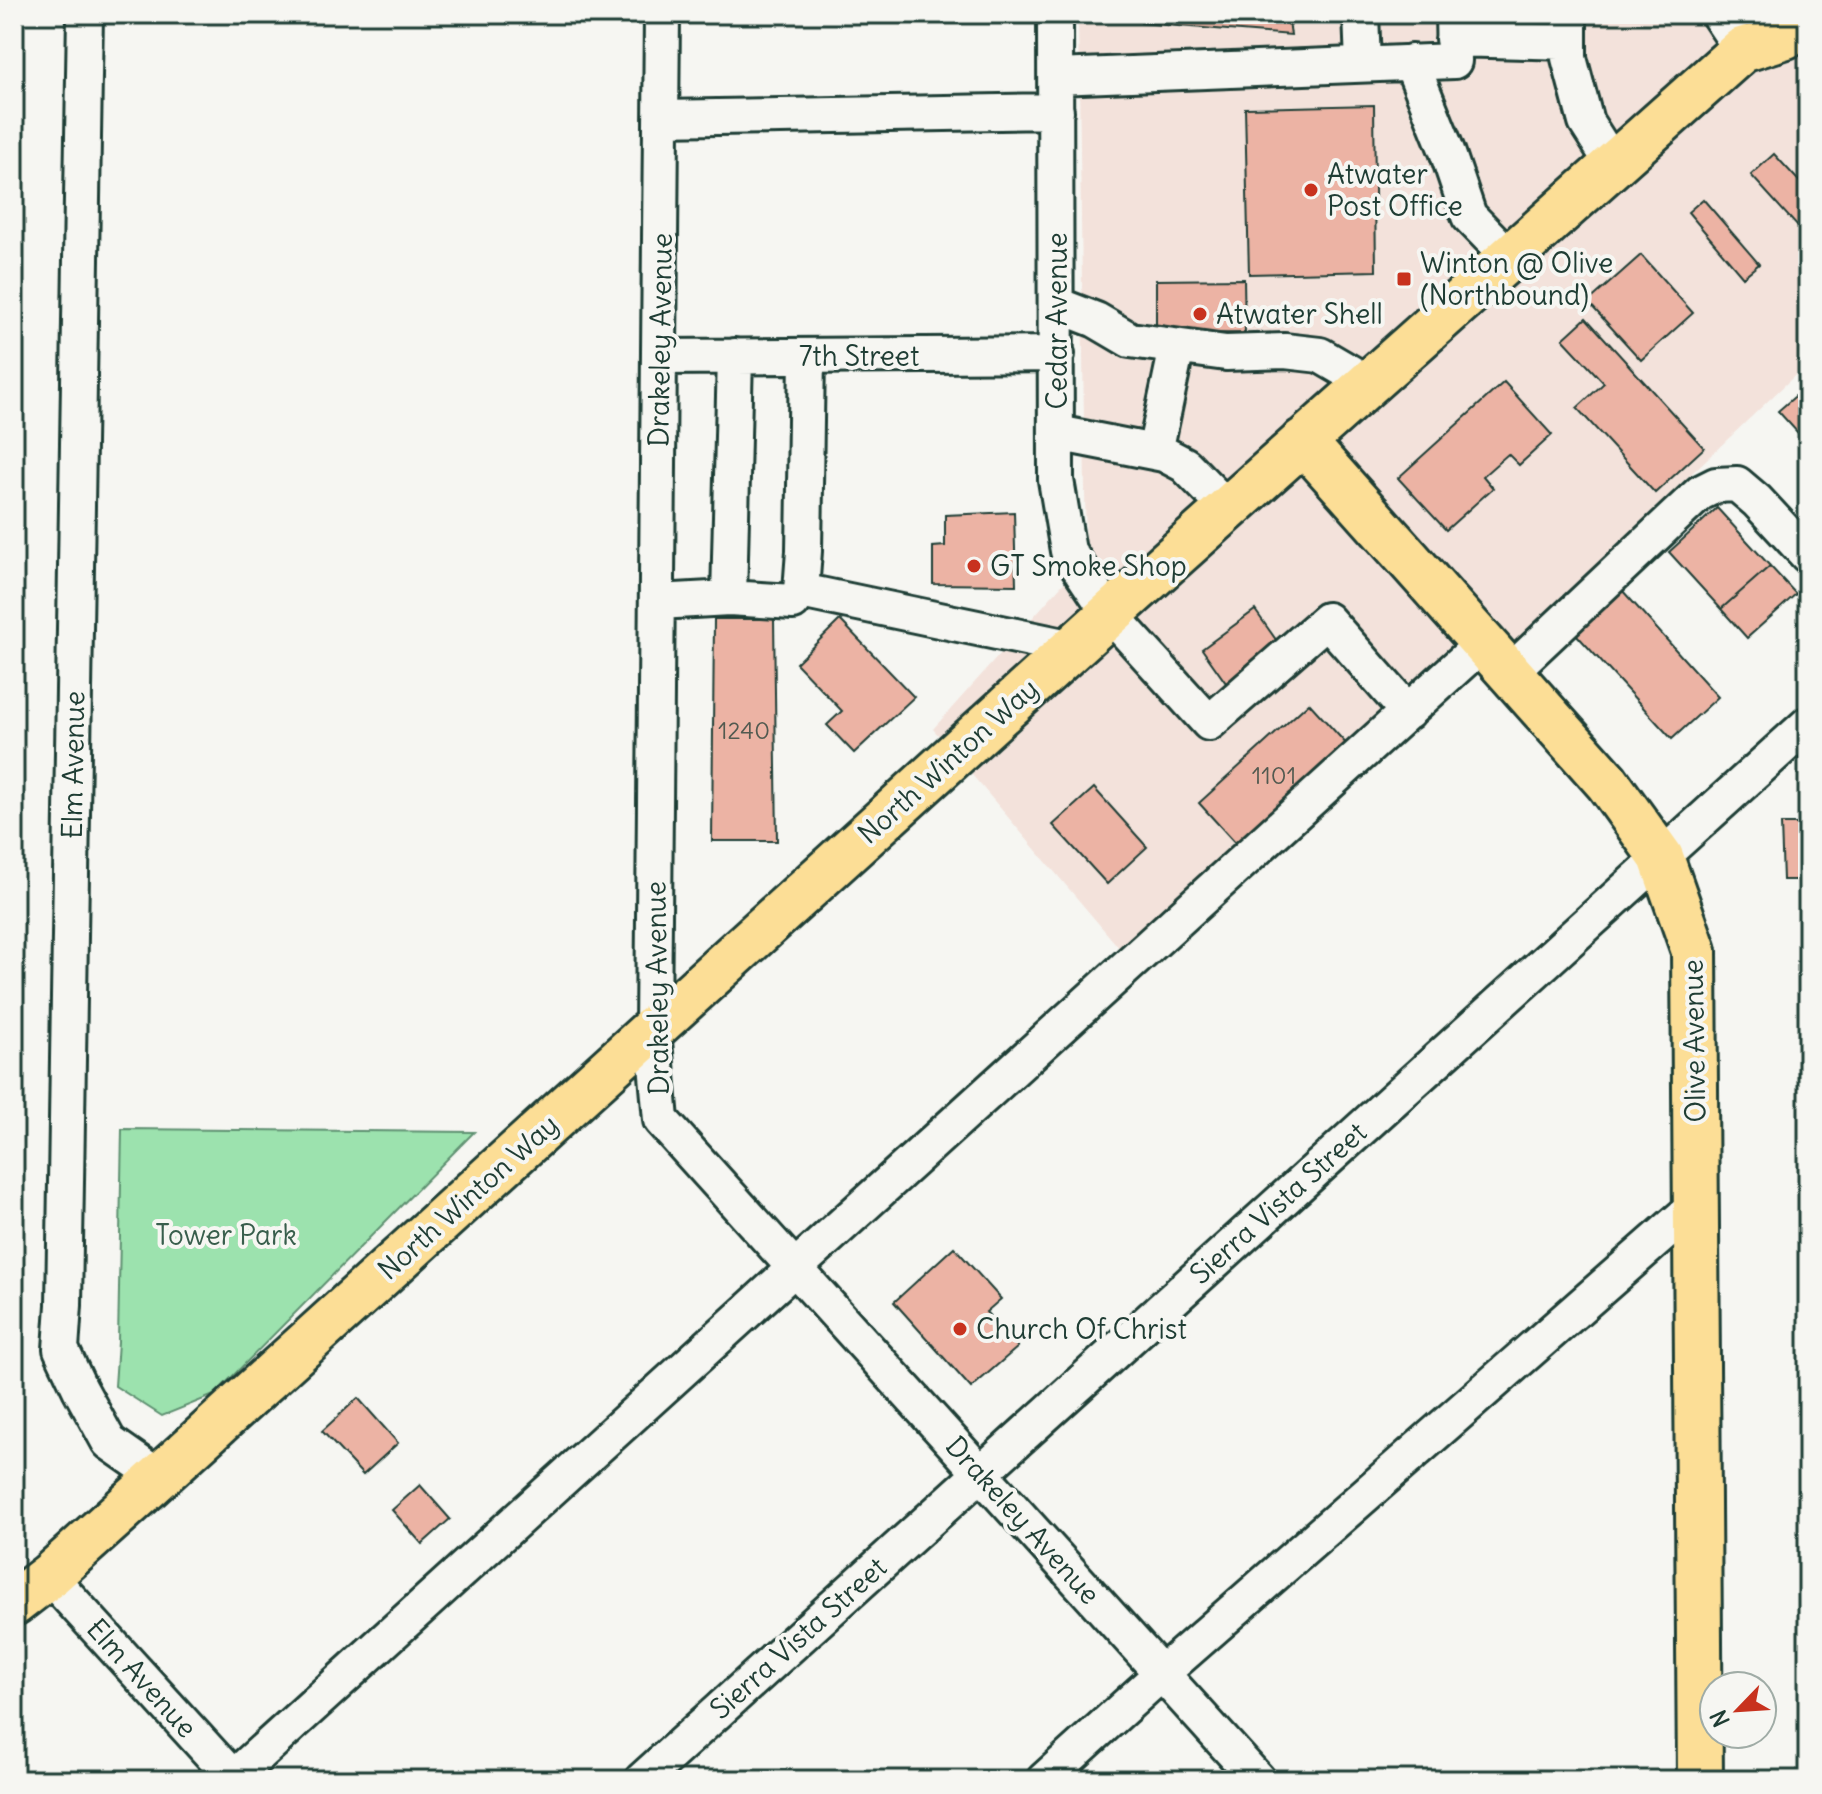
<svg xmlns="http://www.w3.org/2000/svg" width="1822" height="1794" font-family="Delius,sans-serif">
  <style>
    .built { fill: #f3e2db }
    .green { fill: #9ce2ae; stroke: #5e9071; stroke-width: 2 }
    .building { fill: #ecb3a4; stroke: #1f3d34; stroke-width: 2 }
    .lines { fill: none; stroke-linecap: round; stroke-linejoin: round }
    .minor-casing { stroke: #1f3d34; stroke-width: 40 }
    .major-casing { stroke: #1f3d34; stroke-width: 50 }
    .minor { stroke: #f6f6f2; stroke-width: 34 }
    .major { stroke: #fcde96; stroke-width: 44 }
    .poi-dot { fill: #c8321e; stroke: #f6f6f2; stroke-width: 3 }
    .labels { text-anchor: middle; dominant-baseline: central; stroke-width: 8; stroke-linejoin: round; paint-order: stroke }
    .number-label { font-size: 24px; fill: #525a50 }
    .poi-label { font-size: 28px; fill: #1f3d34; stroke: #f6f6f2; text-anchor: start }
    .street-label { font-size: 28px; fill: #1f3d34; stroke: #f6f6f2 }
    .park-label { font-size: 28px; fill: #385e4c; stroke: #f6f6f2 }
  </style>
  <rect width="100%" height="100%" fill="#f6f6f2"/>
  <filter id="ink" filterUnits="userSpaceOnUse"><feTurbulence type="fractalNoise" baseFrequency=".0125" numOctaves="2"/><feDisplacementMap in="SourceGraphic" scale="16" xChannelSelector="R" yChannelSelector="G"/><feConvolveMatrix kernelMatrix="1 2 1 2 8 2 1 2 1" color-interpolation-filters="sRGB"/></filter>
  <g filter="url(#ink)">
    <path class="built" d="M1078 14H1808V363L1510 646 1138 970 933 729 1086 558Z"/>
    <path class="green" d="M122 1129 474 1132 214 1395 162 1416 115 1386 118 1342Z"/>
    <path class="building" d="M1141 14H1288L1291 35 1141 23Z
      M1374 105 1376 271 1249 274 1245 108Z
      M1774 154 1808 191V238L1751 175Z
      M1703 199 1759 264 1743 277 1688 212Z
      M1641 255 1693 313 1641 360 1588 302Z
      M1244 279 1245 333 1156 334V280Z
      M1586 318 1704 448 1655 493 1577 408 1604 383 1563 339Z
      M1504 382 1552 435 1519 465 1508 454 1483 476 1493 488 1446 530 1398 478Z
      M1808 385V444L1778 411Z
      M1717 508 1770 566 1721 609 1669 552Z
      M1014 512 1016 585 933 584V547L945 546V515Z
      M1770 566 1796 594 1747 638 1721 609Z
      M1622 590 1718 697 1672 739 1575 633Z
      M1255 610 1279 644 1226 683 1202 649Z
      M714 619H774L777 841H712Z
      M840 620 914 697 854 753 827 725 842 711 796 663Z
      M1309 703 1350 748 1239 847 1199 803Z
      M1094 788 1147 847 1107 884 1053 825Z
      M1781 824H1808V880H1783Z
      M954 1247 1001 1299 986 1312 1018 1347 971 1388 894 1302Z
      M358 1398 398 1443 363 1475 322 1431Z
      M420 1485 450 1519 422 1544 392 1510Z
      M122 1776V1780H38V1779Z"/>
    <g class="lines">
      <g class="minor-casing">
        <path id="minor" d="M85 14 64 1305 61 1349 80 1389 109 1442 159 1477
          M662 14 653 1030 661 1120 1258 1780
          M1055 14 1056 480 1068 551 1110 614 1209 723 1327 620 1408 712
          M1361 14 1363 64
          M1569 14V58L1586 122 1614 166
          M1718 14 1742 50
          M1453 39 1569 42
          M1411 62 1447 151 1469 216 1510 258
          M1056 77 1454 61 1453 14
          M662 118 1056 111
          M1057 305 1096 320 1130 340 1226 353 1285 351 1320 355 1368 383
          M735 356 729 598 793 602 801 591 804 551 807 356
          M660 357 1057 354
          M1057 433 1164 454 1185 465 1228 509
          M1155 452 1177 347
          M801 591 1073 648
          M658 602 729 598
          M1509 673 1700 493 1716 485 1737 484 1757 501 1808 556
          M49 1576 235 1780
          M233 1778 1482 644
          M642 1780 1808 724
          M1044 1780 1161 1674 1695 1206"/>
      </g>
      <g class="major-casing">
        <path id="major" d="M1303 441 1607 782 1661 857 1694 951 1700 1780
          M14 1603 49 1576 159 1477 1110 614 1742 50 1786 36 1808 16"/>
      </g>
      <use href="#minor" class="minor"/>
      <use href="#major" class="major"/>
    </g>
  </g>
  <g class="poi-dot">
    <circle cx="1311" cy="190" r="8"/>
    <rect x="1396" y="271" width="16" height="16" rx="4"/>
    <circle cx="1200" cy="314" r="8"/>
    <circle cx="974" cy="566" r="8"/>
    <circle cx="960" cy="1329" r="8"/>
  </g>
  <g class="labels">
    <g class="number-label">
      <text x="744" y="730">1240</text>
      <text x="1274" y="775">1101</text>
    </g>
    <g class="poi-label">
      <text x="1327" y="174">Atwater<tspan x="1327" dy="32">Post Office</tspan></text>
      <text x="1420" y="263">Winton @ Olive<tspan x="1420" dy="32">(Northbound)</tspan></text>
      <text x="1216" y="314">Atwater Shell</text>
      <text x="990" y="566">GT Smoke Shop</text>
      <text x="976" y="1329">Church Of Christ</text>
    </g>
    <g class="street-label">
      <text transform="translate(1057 321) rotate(-90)">Cedar Avenue</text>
      <text transform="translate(660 340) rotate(-89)">Drakeley Avenue</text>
      <text x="859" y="356">7th Street</text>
      <text transform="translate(948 761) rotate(-42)">North Winton Way</text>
      <text transform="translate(73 765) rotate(-89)">Elm Avenue</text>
      <text transform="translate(657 988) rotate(-91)">Drakeley Avenue</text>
      <text transform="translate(1694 1041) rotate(-91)">Olive Avenue</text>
      <text transform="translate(468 1197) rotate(-42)">North Winton Way</text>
      <text transform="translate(1278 1203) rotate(-42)">Sierra Vista Street</text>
      <text transform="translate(1023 1520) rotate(48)">Drakeley Avenue</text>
      <text transform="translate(798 1638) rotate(-42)">Sierra Vista Street</text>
      <text transform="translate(142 1678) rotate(48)">Elm Avenue</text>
    </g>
    <g class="park-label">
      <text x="226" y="1235">Tower Park</text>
    </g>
  </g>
  <rect width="1822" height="1794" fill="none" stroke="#f6f6f2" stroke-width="48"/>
  <rect x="24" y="24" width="1774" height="1746" fill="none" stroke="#1f3d34" stroke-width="3" filter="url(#ink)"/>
  <g transform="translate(1738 1710) rotate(245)"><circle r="38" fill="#f6f6f2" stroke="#a0aca6" stroke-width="2"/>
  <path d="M0-6L14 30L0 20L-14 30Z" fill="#c8321e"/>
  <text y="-12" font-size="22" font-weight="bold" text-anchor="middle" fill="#1f3d34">N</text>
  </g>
</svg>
